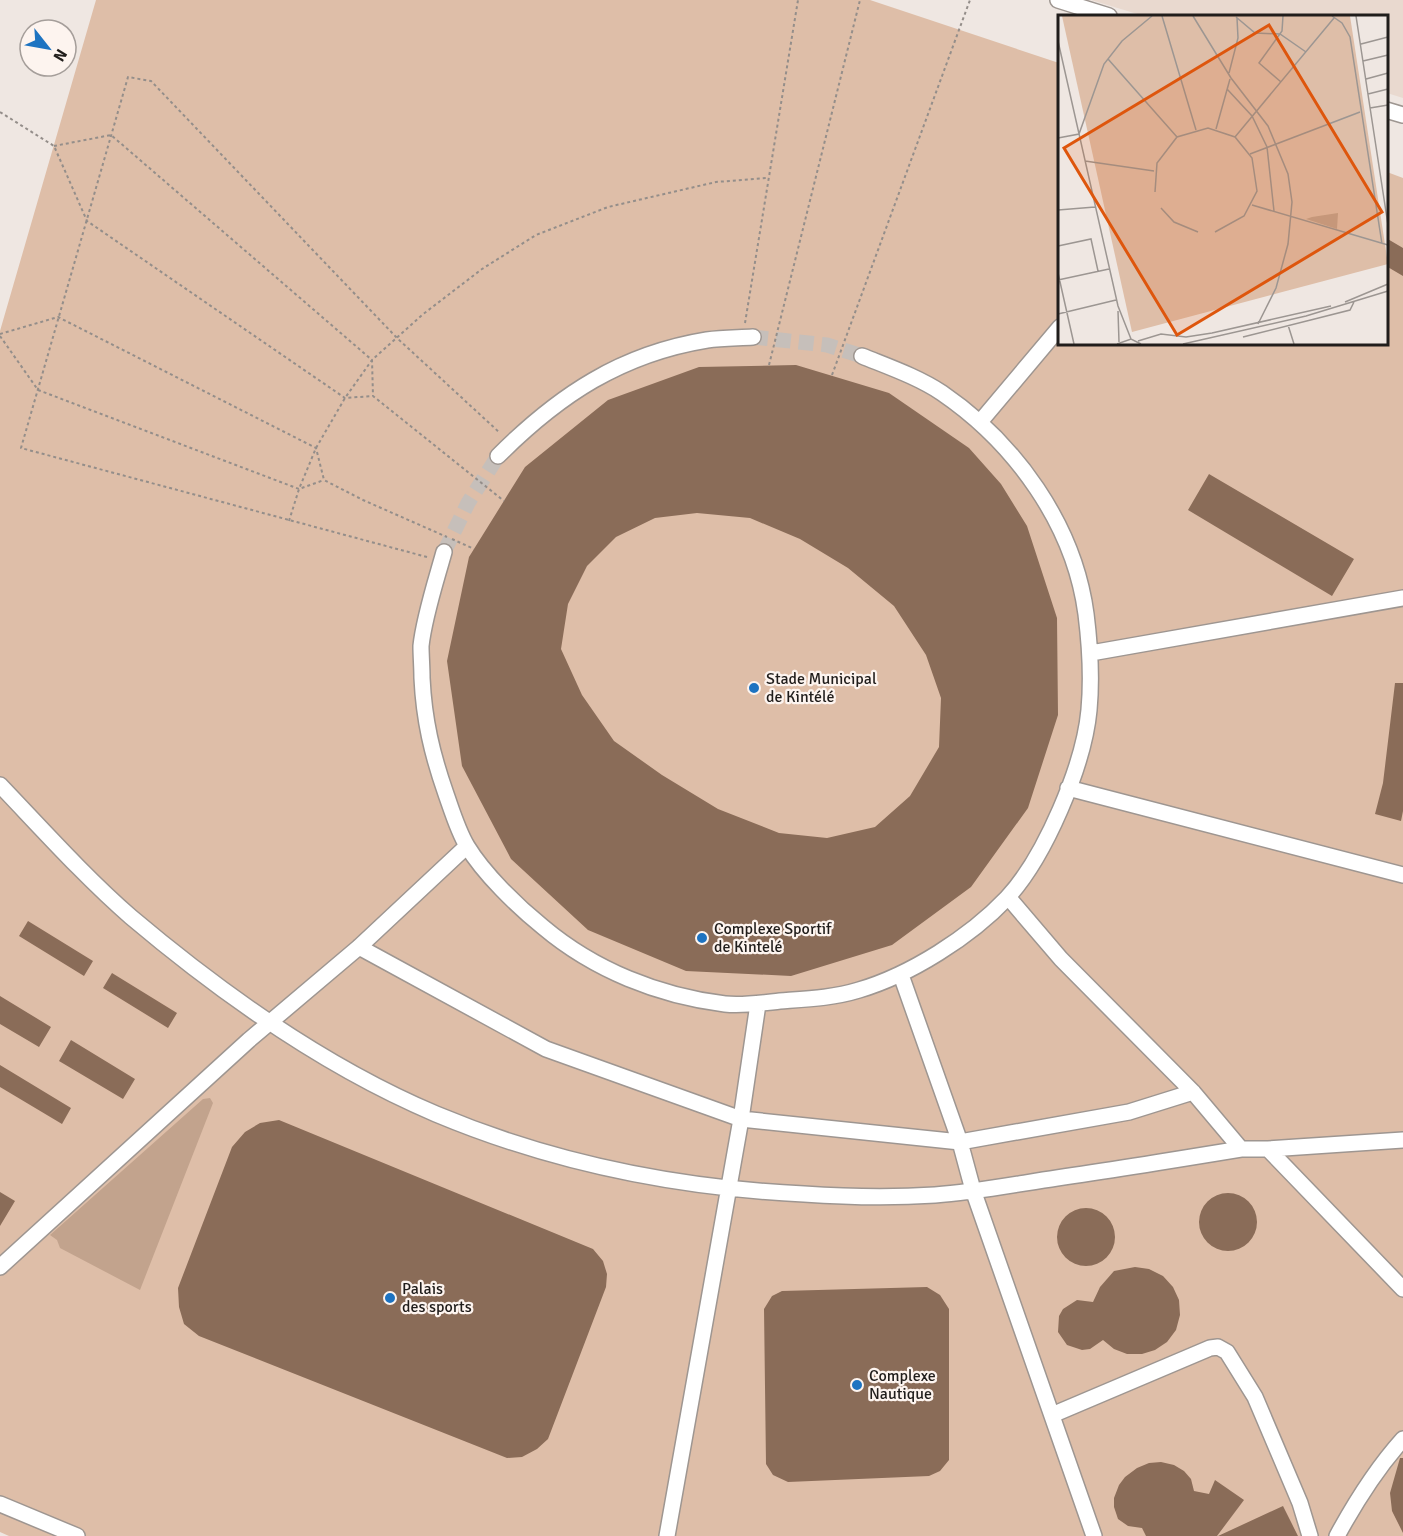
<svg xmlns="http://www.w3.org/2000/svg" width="1403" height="1536" font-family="Signika,sans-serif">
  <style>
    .built { fill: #e9d9cf }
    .green { fill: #debea8 }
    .forest { fill: #c2a38d }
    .building { fill: #8a6c58; fill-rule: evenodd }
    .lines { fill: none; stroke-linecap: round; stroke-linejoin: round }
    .minor-tunnel { stroke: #c6bfba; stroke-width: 15; stroke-dasharray: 15 8; stroke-linecap: butt }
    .minor-casing { stroke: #9e9691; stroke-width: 18 }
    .path { stroke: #948e8a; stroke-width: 2; stroke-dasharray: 3 3; stroke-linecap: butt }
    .minor { stroke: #fff; stroke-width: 15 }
    .poi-dot { fill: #1d73c1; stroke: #fdf4ef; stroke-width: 2 }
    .labels { text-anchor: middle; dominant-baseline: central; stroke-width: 4.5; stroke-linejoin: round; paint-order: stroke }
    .poi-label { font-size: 16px; fill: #201d1b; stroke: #fdf4ef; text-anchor: start }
    .inset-road { fill: none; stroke: #9c9692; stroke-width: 1.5 }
    .view { fill: #de560d; fill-opacity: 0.15; stroke: #de560d; stroke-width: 3 }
    .inset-edge { fill: none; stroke: #201d1b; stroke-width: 3 }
  </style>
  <rect width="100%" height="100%" fill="#efe7e2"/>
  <path class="built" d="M1091 0H1403V98L1387 93 1386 16H1144Z"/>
  <path class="green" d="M96 0H870L1059 63 1060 344H1386L1387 172 1403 178V1536H9L0 1532V331Z"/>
  <path class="forest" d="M210 1098 213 1103 140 1290 60 1248 57 1240 50 1235 203 1099Z"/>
  <path class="building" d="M1386 238 1403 248V276L1386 266Z
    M796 365 889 393 969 448 1001 484 1027 526 1057 618 1058 715 1028 808 971 887 892 945 791 976 686 971 588 930 511 859 462 766 447 661 469 557 525 467 608 400 699 367ZM697 513 750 518 800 539 848 568 894 606 926 655 941 698 939 747 910 796 875 827 827 838 779 833 718 809 662 775 614 741 582 695 561 649 568 604 587 566 616 537 655 518Z
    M1209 474 1354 559 1332 596 1188 510Z
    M1395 683H1403V811L1401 821 1375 814 1383 783Z
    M28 921 93 961 84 976 19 936Z
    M112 973 177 1013 168 1028 103 988Z
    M0 996 51 1027 39 1047 0 1024Z
    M71 1040 135 1079 123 1099 59 1061Z
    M0 1065 71 1108 62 1124 0 1087Z
    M279 1120 593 1249 603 1261 607 1274 606 1287 548 1439 537 1449 522 1457 507 1458 199 1336 184 1324 179 1307 178 1288 232 1147 245 1132 260 1123Z
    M0 1192 15 1201 0 1226Z
    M1199 1222a29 29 0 1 1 58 0a29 29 0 1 1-58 0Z
    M1057 1237a29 29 0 1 1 58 0a29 29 0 1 1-58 0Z
    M1135 1267 1149 1269 1163 1276 1173 1287 1179 1300 1180 1315 1176 1330 1167 1342 1155 1350 1142 1354H1127L1114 1349 1103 1340 1090 1349 1082 1350 1067 1345 1058 1332 1059 1316 1063 1309 1077 1300 1093 1302 1100 1287 1114 1271Z
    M927 1287 940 1295 949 1309V1460L940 1471 929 1476 788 1482 773 1475 766 1464 764 1309 772 1296 782 1291Z
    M1400 1458H1403V1533L1392 1511 1390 1493Z
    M1161 1462 1174 1465 1184 1471 1191 1479 1194 1491 1209 1494 1215 1480 1244 1500 1217 1536H1146L1142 1528 1128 1526 1118 1519 1114 1507V1498L1119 1485 1125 1477 1137 1468 1149 1463Z
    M1283 1506 1298 1536H1218Z"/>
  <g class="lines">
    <path class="minor-tunnel" d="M753 337 827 345 862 356
      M444 552 468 503 498 456"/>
    <g class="minor-casing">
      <path id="minor" d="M1058 0 1109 16
        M1386 110 1403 115
        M980 422 1060 327
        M498 456C559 395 621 354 707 340 722 338 738 338 753 337
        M444 552C436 581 424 617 421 646 421 656 422 667 422 678 424 720 432 754 446 794 452 811 458 831 467 846 484 874 517 906 543 927 594 970 659 996 725 1004 743 1006 762 1003 780 1001 807 999 833 998 859 990 910 975 970 937 1007 898 1045 857 1084 765 1089 710 1092 678 1090 646 1086 614 1074 524 1015 443 942 393 918 377 889 367 862 356
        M1091 653 1403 598
        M0 785C42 829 86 878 131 917 221 993 327 1068 436 1114 553 1163 678 1188 804 1194 847 1197 891 1198 935 1195 976 1192 1017 1184 1057 1178 1119 1169 1180 1159 1241 1149H1268L1403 1140
        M1068 788 1403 875
        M1008 897 1061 959 1193 1092 1241 1149
        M359 947 546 1049 741 1119 960 1142 1129 1112 1193 1092
        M901 975 960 1142 973 1190 1094 1536
        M1268 1149 1403 1289
        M0 1267 249 1040 359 947 467 846
        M1052 1415 1210 1348 1218 1347 1227 1352 1255 1397 1300 1503 1310 1536
        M0 1504 77 1536
        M667 1536 741 1119 758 1004
        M1337 1536C1356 1501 1376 1469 1403 1439"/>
    </g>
    <path class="path" d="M0 112 54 146 87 221 345 398 373 396 504 501
      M54 146 111 135 372 360 373 396
      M745 323 798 0
      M0 334 58 317 316 448 324 480 363 500 447 537
      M0 336 38 390 299 489 324 480
      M769 365 860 0
      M832 375 970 0
      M289 521 299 489 316 448 345 398 372 360 422 315 482 269 536 235 608 207 716 182 767 178
      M452 539 474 549
      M427 557 21 448 128 77 151 81 397 338 500 433"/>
    <use href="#minor" class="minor"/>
  </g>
  <g class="poi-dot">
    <circle cx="754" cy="688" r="6"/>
    <circle cx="702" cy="938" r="6"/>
    <circle cx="390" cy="1298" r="6"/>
    <circle cx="857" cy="1385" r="6"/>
  </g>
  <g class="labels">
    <g class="poi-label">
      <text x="766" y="679">Stade Municipal<tspan x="766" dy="18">de Kintélé</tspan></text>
      <text x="714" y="929">Complexe Sportif<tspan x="714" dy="18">de Kintelé</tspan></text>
      <text x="402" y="1289">Palais<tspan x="402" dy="18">des sports</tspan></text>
      <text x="869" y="1376">Complexe<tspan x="869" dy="18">Nautique</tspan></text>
    </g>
  </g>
  <g transform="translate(1058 15)">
    <rect width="330" height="330" fill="#efe7e2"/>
    <path d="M4 1H292L330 249 74 317Z" fill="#debea8"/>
    <path d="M280 198 279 214 248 204 254 202Z" fill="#c2a38d"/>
    <path class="inset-road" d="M104 1 138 115M135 1 173 63 210 111 230 159 234 187 230 229 218 273 200 309M274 1 284 8 292 22 324 229M298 1 330 210M178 2 197 18 222 19 248 37M0 26 60 291 73 324M303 29 330 22M50 44 119 122M305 46 330 40M171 58 180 23 179 3M308 64 330 58M223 67 201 48 224 16 225 1M169 74 194 101 209 132 216 196M310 79 330 74M312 93 330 90M158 114 172 64M177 122 276 3M0 123 21 119 46 49 64 26 94 1M192 139 302 97M27 146 96 156M97 177 99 148 119 122 150 113 177 122 194 143 199 176 186 201 157 217M194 190 330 230M103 193 116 207 140 217M0 195 37 192M0 231 33 224 40 256M0 258 16 329M0 265 51 254M287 287 330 269M60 296 61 327M0 299 58 285M230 310 236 329M185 322 292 295 296 287M80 326 103 319 128 322 154 318 273 291M59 329 73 324 83 329M125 329 248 301 330 276"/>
    <path class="view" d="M211 10 324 197 119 320 6 133Z"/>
    <rect width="330" height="330" class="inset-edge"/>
  </g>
  <g transform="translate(48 48) rotate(121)"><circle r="28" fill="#fdf4ef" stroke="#a59e9a" stroke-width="1.5"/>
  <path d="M0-4.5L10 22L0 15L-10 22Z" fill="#1d73c1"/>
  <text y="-9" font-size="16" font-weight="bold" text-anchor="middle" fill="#201d1b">N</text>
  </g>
</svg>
